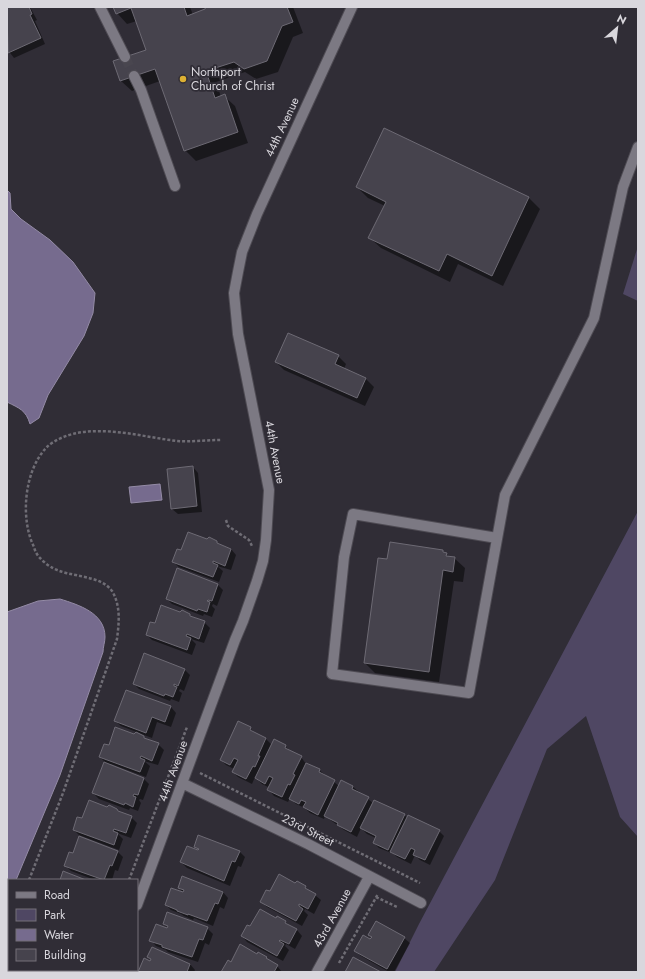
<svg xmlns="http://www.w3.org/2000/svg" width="645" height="979" font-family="Jost,sans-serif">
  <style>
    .green { fill: #4f4763 }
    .water { fill: #766b8e; stroke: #948ba6 }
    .shadow { fill: #0007 }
    .building { fill: #46434d; stroke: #6d6a74 }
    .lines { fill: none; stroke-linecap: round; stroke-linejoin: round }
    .minor-tunnel { stroke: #49464f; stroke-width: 10; stroke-dasharray: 10 5; stroke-linecap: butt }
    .minor-casing { stroke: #4e4b53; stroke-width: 12 }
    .path { stroke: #6f6d75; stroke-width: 2.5; stroke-dasharray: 3 2; stroke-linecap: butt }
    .minor { stroke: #7c7983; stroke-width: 10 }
    .poi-dot { fill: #ddb133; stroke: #302d36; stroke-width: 1.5 }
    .labels { text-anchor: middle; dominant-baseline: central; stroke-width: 3.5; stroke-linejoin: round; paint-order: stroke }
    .poi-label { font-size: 12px; fill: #d9d7dd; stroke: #302d36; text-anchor: start }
    .street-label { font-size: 12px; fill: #d9d7dd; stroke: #302d36 }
  </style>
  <rect width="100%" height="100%" fill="#302d36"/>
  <path class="green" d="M638 246V301L623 294Z
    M638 511V837L620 817 586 716 547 749 495 880 434 972H395L419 924Z"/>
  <path class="water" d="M7 190 10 193 11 209 21 219 50 240 73 262 95 293 93 313 84 336 48 395 39 418 30 424C26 410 19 408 7 402Z
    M160 484 162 500 131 503 129 487Z
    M60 599C79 605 105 613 105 637 105 642 103 647 103 652L60 775 16 880H9V898L7 903V612L38 601Z"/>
  <path class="shadow" d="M7 7H30L37 20 35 21 45 44 14 58 7 49Z
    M114 7H190L193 15 206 10 207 7H293L303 33 293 37 278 72 256 79 245 72 216 82 221 97 224 96 235 106 248 143 196 161 185 150 160 81 132 91 121 81 115 62 148 50 137 21 127 24 117 13Z
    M384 129 529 198 540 209 503 286 458 264 450 282 381 248 370 238 385 206 368 198 357 187Z
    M338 356 346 364 344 369 365 378 374 387 365 406 284 370 276 362Z
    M193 467 198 473 202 512 178 514 172 509Z
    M207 540 216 542 220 545 231 549 236 555 231 570 217 566 223 571 219 582 179 567 173 562 182 552Z
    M443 551 449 557 454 558 465 568 463 582 454 581 439 682 375 673 365 663 388 560Z
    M218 585 223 590 217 606 213 604 212 606 215 609 212 617 204 614 203 616 172 604 167 599Z
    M180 613 190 615 193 618 204 622 210 628 204 643 191 639 196 644 192 655 152 640 147 635 156 625Z
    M184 669 190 675 184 691 180 689 179 691 182 693 179 702 171 699 170 701 139 689 134 684Z
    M171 707 176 713 171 727 157 722 152 738 121 726 115 721Z
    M250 728 255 734 266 739 272 745 285 746 291 752 301 757 306 764 319 770 339 786 341 781 353 787 373 803 375 801 404 815 408 818 439 831 444 836 430 865 420 860 415 855 411 864 397 857 394 854 379 848 374 843 376 838 367 834 361 828 357 837 344 830 325 816 324 819 310 813 305 808 296 804 290 798 288 802 274 796 269 790 270 788 262 784 255 777 252 784 238 777 233 772 234 769 226 765 221 760Z
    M134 735 143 737 147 740 158 744 164 750 158 765 144 761 150 766 146 777 111 764 110 766 144 779 149 784 143 800 140 799 139 800 141 803 138 811 130 808 129 810 99 799 93 793 109 766 100 757 109 747Z
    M107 808 117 809 120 813 131 817 137 823 131 838 117 833 123 839 119 850 79 835 74 830 82 820Z
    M195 846 239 851 245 857 241 867 238 866 230 886 187 868 181 862 201 853Z
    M118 852 123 857 118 871 115 870 112 880H95L71 871 65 865 73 854Z
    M305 887 321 900 314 914 305 909 304 911 308 915 302 926 267 907 261 901 270 893Z
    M179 888 223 892 228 898 224 909 220 907 213 926 194 918 193 920 184 916 181 914 171 910 166 905 186 895Z
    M278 918 297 930 302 936 295 949 286 944 285 946 289 950 283 961 247 942 242 936 251 928 277 919Z
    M164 923 207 928 213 934 209 945 205 943 198 962 168 952 166 950 156 946 151 940 168 930V928Z
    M404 938 410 943 394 972H389L361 956 355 951 371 941Z
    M148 957 190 964 195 970 194 972H139L150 962 151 960Z
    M266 958 277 966 282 972H223L231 963Z
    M16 970H77L78 971 17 972Z"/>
  <path class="building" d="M7 7H29L32 14 30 15 41 38 8 53Z
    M113 7H184L187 16 205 9 206 7H287L293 22 282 26 267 61 244 69 234 62 206 71 215 98 225 94 238 132 184 151 155 69 120 81 113 61 146 50 131 8 116 14Z
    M384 128 529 197 492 276 447 254 439 271 368 238 386 202 356 187Z
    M288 333 339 355 335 364 366 378 357 398 275 362Z
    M193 466 197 506 171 509 167 469Z
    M188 532 207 539 209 537 217 541V543L231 549 225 566 213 561V563L218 565 213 577 172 562 177 549 181 550Z
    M390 542 443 550V552L447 553 446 556 455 557 453 572 443 570 429 672 364 663 378 558 387 559Z
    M177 568 218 584 212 601 208 600 207 601 210 602 207 612 198 609 197 611 166 599Z
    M161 605 180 612 182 610 190 614V616L205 621 199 639 187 634 186 636 191 638 187 650 146 635 150 622 155 623Z
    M144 653 185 669 178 686 174 684V686L177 687 173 697 165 694 164 696 133 684Z
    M126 690 171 706 165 722 152 717 146 733 114 721Z
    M238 721 251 727 250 730 266 738 258 756H260L255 767 253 766 246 779 232 772 238 760 234 758 230 765 220 760Z
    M115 727 134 734 136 732 144 736V738L159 743 152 761 141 756 140 758 145 760 140 772 99 757 104 744 109 745Z
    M274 739 286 745 285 748 302 756 293 774 295 775 290 785 288 784 282 797 267 790 273 778 269 776 265 784 255 778Z
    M104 762 144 778 138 795 134 794 133 796 136 797 133 807 125 803 124 805 92 793Z
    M306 763 320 769 319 772 335 780 318 815 303 807 306 802 301 800 299 804 289 799Z
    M341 780 353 786 352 789 369 797 351 832 337 825 338 823 324 816Z
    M89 800 107 807 109 805 117 809 118 811 132 816 126 833 114 829 113 831 118 833 114 845 73 830 77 817 82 818Z
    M374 800 405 814 388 850 373 843 376 836 360 828Z
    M408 815 440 830 425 860 413 855 415 850 411 848 405 859 390 852Z
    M198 835 240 851 235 862 232 861 224 881 180 862 187 846 198 850 199 849 194 847Z
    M79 836 118 851 112 866 110 865 104 880 64 866 69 852 73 853Z
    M63 871 86 880H60Z
    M279 874 295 883 297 881 306 886 305 888 316 894 308 909 299 904V906L303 909 296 921 260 902 266 890 270 891Z
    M182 876 223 892 218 904 215 903 207 921 188 914V915L177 911V910L165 905 171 888 183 892 184 890 178 888Z
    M260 909 276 918 277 916 286 921 285 923 297 929 289 944 280 940 279 941 284 944 277 956 241 936 247 925 250 926Z
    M167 912 208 927 203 940 199 939 192 957 162 947V945L149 941 156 924 167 928 168 926 163 924Z
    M376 921 405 937 387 969 354 951 363 935 370 939 372 937 368 935Z
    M240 944 257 954 258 952 267 957 266 958 278 965 274 972H221L228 960 231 962Z
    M152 947 190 964 187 972H138L144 958 150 961 151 959 147 957Z
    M353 957 381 972H345Z
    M15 970H71L70 972H17L15 971Z"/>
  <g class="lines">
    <path class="minor-tunnel" d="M125 57 134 76"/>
    <g class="minor-casing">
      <path id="minor" d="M100 7 125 57
        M134 76 141 90 175 186
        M497 538 353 514 344 557 332 674 469 693 505 495 594 318 623 187 638 147
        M182 783 308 844 421 903
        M137 905 235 640 243 621 257 581 263 561 266 540 269 490 238 334 234 293 238 272 242 252 257 214 352 7
        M111 972 112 970
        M317 972 369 877"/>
    </g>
    <path class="path" d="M226 520 228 526 249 540 252 546
      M200 773 420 883
      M29 880 63 793 117 639C119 623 121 606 112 591 100 574 69 578 51 567 47 565 43 561 40 558 37 555 35 551 34 547 20 519 24 470 47 447 54 440 67 435 77 433 110 427 144 437 177 441 191 442 207 440 222 440
      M129 880 187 727
      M376 897 397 907
      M7 928 9 924
      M339 963 378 894
      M94 972V970"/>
    <use href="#minor" class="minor"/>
  </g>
  <circle class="poi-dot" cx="183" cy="79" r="4"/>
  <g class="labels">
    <g class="poi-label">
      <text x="191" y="72">Northport<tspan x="191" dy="14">Church of Christ</tspan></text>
    </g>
    <g class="street-label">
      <text transform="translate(282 127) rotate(-65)">44th Avenue</text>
      <text transform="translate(275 452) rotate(79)">44th Avenue</text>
      <text transform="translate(173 771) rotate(-70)">44th Avenue</text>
      <text transform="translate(308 830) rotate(27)">23rd Street</text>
      <text transform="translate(332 918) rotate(-61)">43rd Avenue</text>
    </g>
  </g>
  <rect width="645" height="979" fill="none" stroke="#d9d7dd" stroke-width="16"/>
  <rect x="8" y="879" width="130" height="92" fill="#302d36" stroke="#747179"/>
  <rect x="16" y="892" width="20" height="6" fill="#7c7983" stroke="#747179"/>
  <text x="44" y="899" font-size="12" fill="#d9d7dd">Road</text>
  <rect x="16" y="909" width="20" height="12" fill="#4f4763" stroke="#747179"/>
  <text x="44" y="919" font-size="12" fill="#d9d7dd">Park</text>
  <rect x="16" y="929" width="20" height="12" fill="#766b8e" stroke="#747179"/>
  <text x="44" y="939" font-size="12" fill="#d9d7dd">Water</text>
  <rect x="16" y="949" width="20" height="12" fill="#46434d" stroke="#747179"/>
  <text x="44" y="959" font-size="12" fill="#d9d7dd">Building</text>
  <g transform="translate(617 28) rotate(28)" stroke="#302d36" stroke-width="3" paint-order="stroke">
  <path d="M0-3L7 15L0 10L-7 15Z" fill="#d9d7dd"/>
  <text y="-6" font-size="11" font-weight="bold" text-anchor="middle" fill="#d9d7dd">N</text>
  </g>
</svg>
